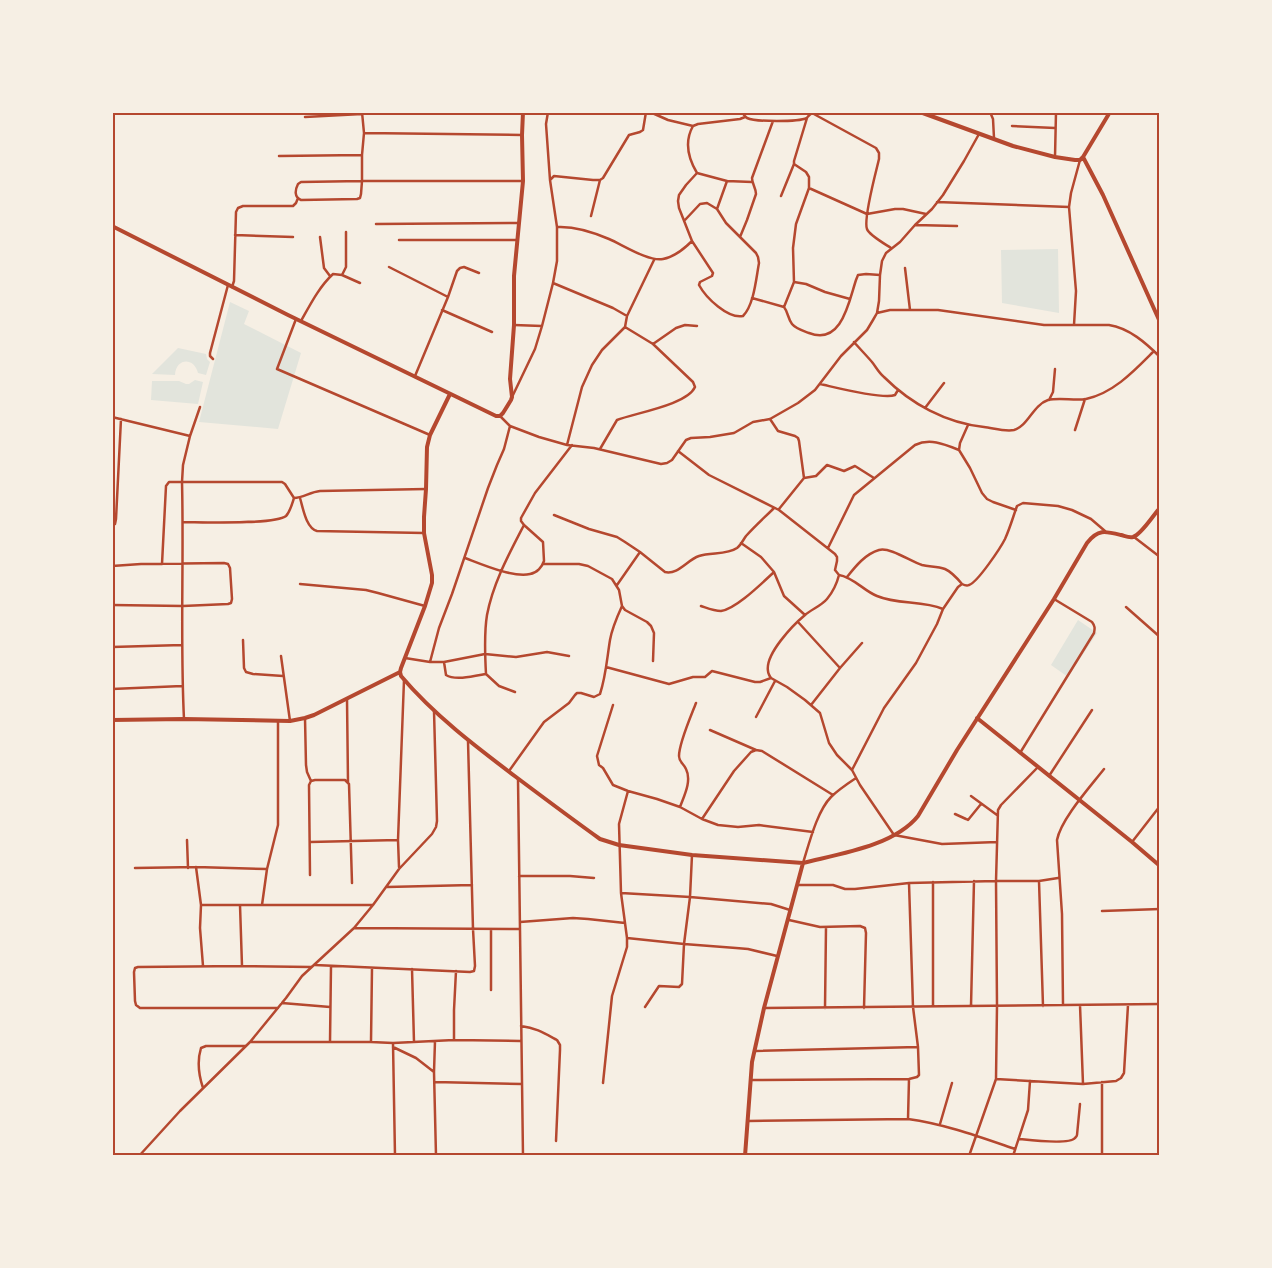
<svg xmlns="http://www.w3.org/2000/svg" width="1272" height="1268" font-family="Commissioner,sans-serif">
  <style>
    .green { fill: #e2e4dc }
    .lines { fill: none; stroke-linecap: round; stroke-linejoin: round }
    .minor { stroke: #b5482f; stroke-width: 2.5 }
    .tertiary { stroke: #b5482f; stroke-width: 4 }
    .neatline { fill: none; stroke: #b5482f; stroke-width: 2 }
  </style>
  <rect width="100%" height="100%" fill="#f6efe4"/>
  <path class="green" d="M1058 249 1059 313 1002 303 1001 250Z
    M230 302 249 311 244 324 301 353 278 429 199 422Z
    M178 348 206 354 207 359 210 362 206 375 198 373C194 357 176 358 175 375L152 374Z
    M195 380 203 382 198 404 151 400 152 381H179L186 384H189Z
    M1078 620 1097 633 1068 677 1051 665Z"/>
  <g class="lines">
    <path class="minor" d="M362 112 364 133 362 155V181L361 194 360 198 357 199 301 200C294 197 295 190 298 184L301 182 362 181H523
      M548 112 546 124 550 180
      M650 112 668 120 693 126
      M742 112C744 115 744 116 747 118 756 122 798 122 807 118 807 117 812 113 813 112
      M990 112 993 119 994 138
      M812 113 876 148 879 153V159C876 172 863 219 867 229 869 235 885 244 891 248
      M305 117 362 114
      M745 117 740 119 698 124 693 126C684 142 688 158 697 173L727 181 752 182
      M1012 126 1055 128
      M364 133 522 135
      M279 156 362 155
      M1055 157 1056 112
      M809 188 867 214 895 209H903L926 214
      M781 196 794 164
      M937 202 1069 207
      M717 209 727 181
      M591 216 600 180
      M685 220 700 204 707 203 717 209 726 223 756 253 758 257 759 263C756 279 754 305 743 316 728 319 706 298 699 285L700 282 712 276 713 273 692 241 679 208 678 201 679 195 686 185 697 173
      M376 224 518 223
      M915 225 957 226
      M557 227C575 226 593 232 609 239 623 245 649 262 663 259 675 257 684 249 692 241
      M235 235 293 237
      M320 237 324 268 330 276
      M740 237 747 220 756 194C756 188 752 184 752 178L773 121
      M399 240H517
      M389 267 448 297
      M905 268 910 310
      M342 275 346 267V232
      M794 282 806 284 825 292 850 299
      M553 283 613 308 627 316
      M232 287 234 281 236 212 238 208 243 206H293L296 203 298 198
      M752 298 784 307C788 312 788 319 792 324 796 329 804 331 809 333 842 346 849 301 856 280L858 275 866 274 880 275
      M784 307 794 282 793 248 796 224 809 188V177L806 172 794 164V161L807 118
      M442 310 492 332
      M877 313 890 310H938L1044 325H1109C1129 328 1146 343 1160 357
      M296 319 277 369 430 435
      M301 321C310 305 319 287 333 274L342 275 360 283
      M1074 325 1076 291 1069 207 1071 193 1080 160
      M542 326 553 283 557 261V227L550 180 554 176 593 180H600L603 178 629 135 640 132 643 130 646 112
      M854 342C860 349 866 355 872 362 876 367 879 373 884 377 911 404 946 423 984 427 993 428 1005 432 1014 430 1028 426 1033 405 1048 400 1060 397 1074 401 1086 399 1114 393 1135 370 1154 351
      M653 344 676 328 685 325 697 326
      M213 359 210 356V353L228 285
      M415 376 448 297 457 271 460 268 464 267 479 273
      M820 384C834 387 883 400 895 395L898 390
      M513 395 535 349 542 326 514 325
      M1049 400 1053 392 1055 369
      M925 408 944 383
      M500 416 510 426 539 437 567 445 594 448 661 464 667 463 672 460 686 440 691 438 710 437 734 433 753 422 770 419 798 403 815 390 841 356 867 330 873 320 877 313 879 301 880 275 882 261 886 253 900 242 915 225 932 209 943 195 964 161 979 134
      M112 417 190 436 200 407
      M770 419 778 431 795 436 798 438 799 441 804 478 779 509
      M968 425 960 443 959 450 970 468 982 493 987 499 993 502 1016 510
      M1075 430 1085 399
      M567 445 582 387 592 365 602 350 625 327 627 316 654 260
      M600 449 617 420C635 413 687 405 695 387L693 382 653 344 625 327
      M678 451 709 475 779 510 835 554 837 557V561L835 570 839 575C837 583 832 593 827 599 821 606 812 609 805 615 793 625 765 654 768 671 768 673 770 677 771 678
      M804 478 816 476 827 465 844 471 855 466 874 478
      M300 498C303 508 306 528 317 531L424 533
      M554 515 589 529 617 537 625 542 640 552 665 572C678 575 687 560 699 556 711 552 727 555 737 548 741 545 743 540 746 536 755 526 765 517 774 508
      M183 522C200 522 275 525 286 516 290 512 292 504 294 498
      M112 526 115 524 116 519 121 419
      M1134 537 1160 557
      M741 543 761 557 774 572 784 596 805 615
      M828 548 854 495 915 445C930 438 944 444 959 450
      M465 558C481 564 513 578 530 574 537 573 542 567 544 561L543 542 524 525 521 521V518L535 493 572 445
      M162 564 166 486 169 482H282L285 484 294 498C303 498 310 492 320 491L426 489
      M543 564H579L588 566 612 579 619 590 622 606 625 610 647 622 651 626 654 633 653 661
      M112 566 141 564 224 563 228 564 230 568 232 599 231 603 228 604 183 606 112 605
      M839 575C853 577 864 591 877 596 898 605 922 600 943 609
      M847 577C855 567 865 554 879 550 890 547 910 561 922 565 929 567 937 566 945 569 952 572 957 578 962 584
      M300 584 366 590 378 593 425 606
      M617 585 640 552
      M701 606C707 608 714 611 721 611 736 609 762 583 773 573
      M1126 607 1160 637
      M798 622 840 668
      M243 640 244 668 246 672 253 674 283 676
      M112 647 182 645
      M281 656 290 721
      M405 658 430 662H444L485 654 516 657 547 652 569 656
      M430 662 439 628 452 594 488 488 497 465 504 449 510 426
      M444 662 446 675C455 681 475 676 486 674 485 656 484 633 487 615 493 583 509 554 524 525
      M606 667 669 684 693 677H705L712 671 755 682H760L771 678 787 687 805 700 820 713 829 743 837 755 852 770 860 785 894 835 942 844 997 842
      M486 674 499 686 515 692
      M112 689 182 686
      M347 699 348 782
      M613 705 597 756 599 765 603 768 613 785 628 791 657 799 680 807 702 819 718 825 738 827 759 825 813 832
      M811 705 840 668 862 643
      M756 717 775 681
      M305 718 306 765 307 772 311 781
      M184 719C180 640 184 561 182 482L183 465 190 436
      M710 730 756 750
      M1020 753 1094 633C1095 628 1095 626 1092 622L1054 599
      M112 766 113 720
      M852 770 884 708 916 663 937 624 943 609 958 587 962 584C964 585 967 586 969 585 978 582 1001 547 1005 539 1010 528 1013 517 1017 506L1023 503 1058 506 1072 510 1091 519 1105 531
      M509 771 544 722 569 703 575 695 577 693H581L594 697 600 694C606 676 607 658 610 640 612 628 617 617 622 606
      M1049 776 1092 710
      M518 779 523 1156
      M971 796 997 815
      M680 807C684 796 692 781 686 769 684 764 679 762 679 756 679 743 691 716 696 703
      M955 814 966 819 968 820 981 804
      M702 819 734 771 751 752 756 750 762 751 833 795
      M187 840 188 868
      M310 842 398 840
      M1132 842 1160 806
      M803 863C809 844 817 811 831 797 838 790 847 784 856 778
      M196 867 201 905 200 928 203 966
      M399 867 398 840 404 680
      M135 868 196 867 267 869
      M310 875 309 785 311 781 315 780H345L349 784 352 883
      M519 876H570L594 878
      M1039 881 1043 1006
      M798 885H833L845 889H855L909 883 996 881H1039L1058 878
      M387 887 472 885
      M621 893 690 897 771 904 790 910
      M201 905H372
      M240 905 242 966
      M262 905 267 869 278 825V721
      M1102 911 1160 909
      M789 920 820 927 860 926 865 928 866 933 864 1008
      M520 922 573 918 588 919 625 923
      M354 928 520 929
      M491 929V990
      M627 938 684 944 736 948 748 949 777 956
      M315 965 470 972 474 971 475 966 473 929 468 741
      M412 969 414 1042
      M282 1003 330 1007
      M1063 1005 1062 914 1057 840C1061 819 1090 787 1104 769
      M1080 1005 1083 1084
      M933 1006V882
      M971 1006 974 881
      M645 1007 659 986 679 987 682 984 684 944 690 897 692 855
      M278 1008H140L136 1005 135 1001 134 972 135 968 138 967 242 966 311 967
      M764 1008 1160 1004
      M825 1008 826 927
      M521 1026C536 1028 544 1033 557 1040L560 1045V1050L556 1141
      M454 1040V1010L456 971
      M435 1041 434 1072 436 1156
      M250 1042H371L393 1043 454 1040 520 1041
      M330 1042 331 966
      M371 1042 372 968
      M393 1043 395 1156
      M393 1047 416 1058 434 1072
      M755 1051 918 1047
      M996 1079 1083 1084 1116 1081 1121 1078 1124 1073 1128 1005
      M751 1080 909 1079 917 1077 919 1075 918 1047 913 1007 909 883
      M435 1082 522 1084
      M1102 1082V1156
      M603 1083 612 996 627 947V938L621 893 619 824 628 791
      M203 1088C199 1076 197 1061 201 1048L206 1046H245
      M908 1119 909 1079
      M748 1121 908 1119C945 1124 980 1137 1015 1149
      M940 1124 952 1083
      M1019 1139C1029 1140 1069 1145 1075 1138 1076 1137 1077 1136 1077 1135L1080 1104
      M139 1156 180 1111 250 1042 286 998 302 976 354 928 373 905 399 869 432 834 436 827 437 821 434 711
      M969 1156 996 1079 997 1006 996 881 998 810 1001 805 1038 767
      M1013 1156 1028 1110 1030 1081"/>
    <path class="tertiary" d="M920 112 1013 146 1055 157 1075 160H1080L1083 157 1110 112
      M1083 157 1103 195 1160 322
      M112 226 288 315 496 416H500L503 413 511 400 512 397 510 379 514 325V276L523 181 522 135 523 112
      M450 394 430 435 427 447 426 489 424 517V533L432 575V583L425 606 401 668 400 672 401 676C434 715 475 746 516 777 544 798 572 819 600 839L619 845 692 855 803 863 764 1008 752 1062 745 1156
      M977 718 1132 842 1160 866
      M112 720 184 719 290 721 305 718 314 715 400 672
      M803 863C839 854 894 846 918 816L957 750 1054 599 1087 543C1098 529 1105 531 1121 535 1125 536 1129 538 1133 537 1142 534 1153 515 1160 508"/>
  </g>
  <rect width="1272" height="1268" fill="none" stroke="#f6efe4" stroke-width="228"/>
  <rect x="114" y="114" width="1044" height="1040" class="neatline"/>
</svg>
